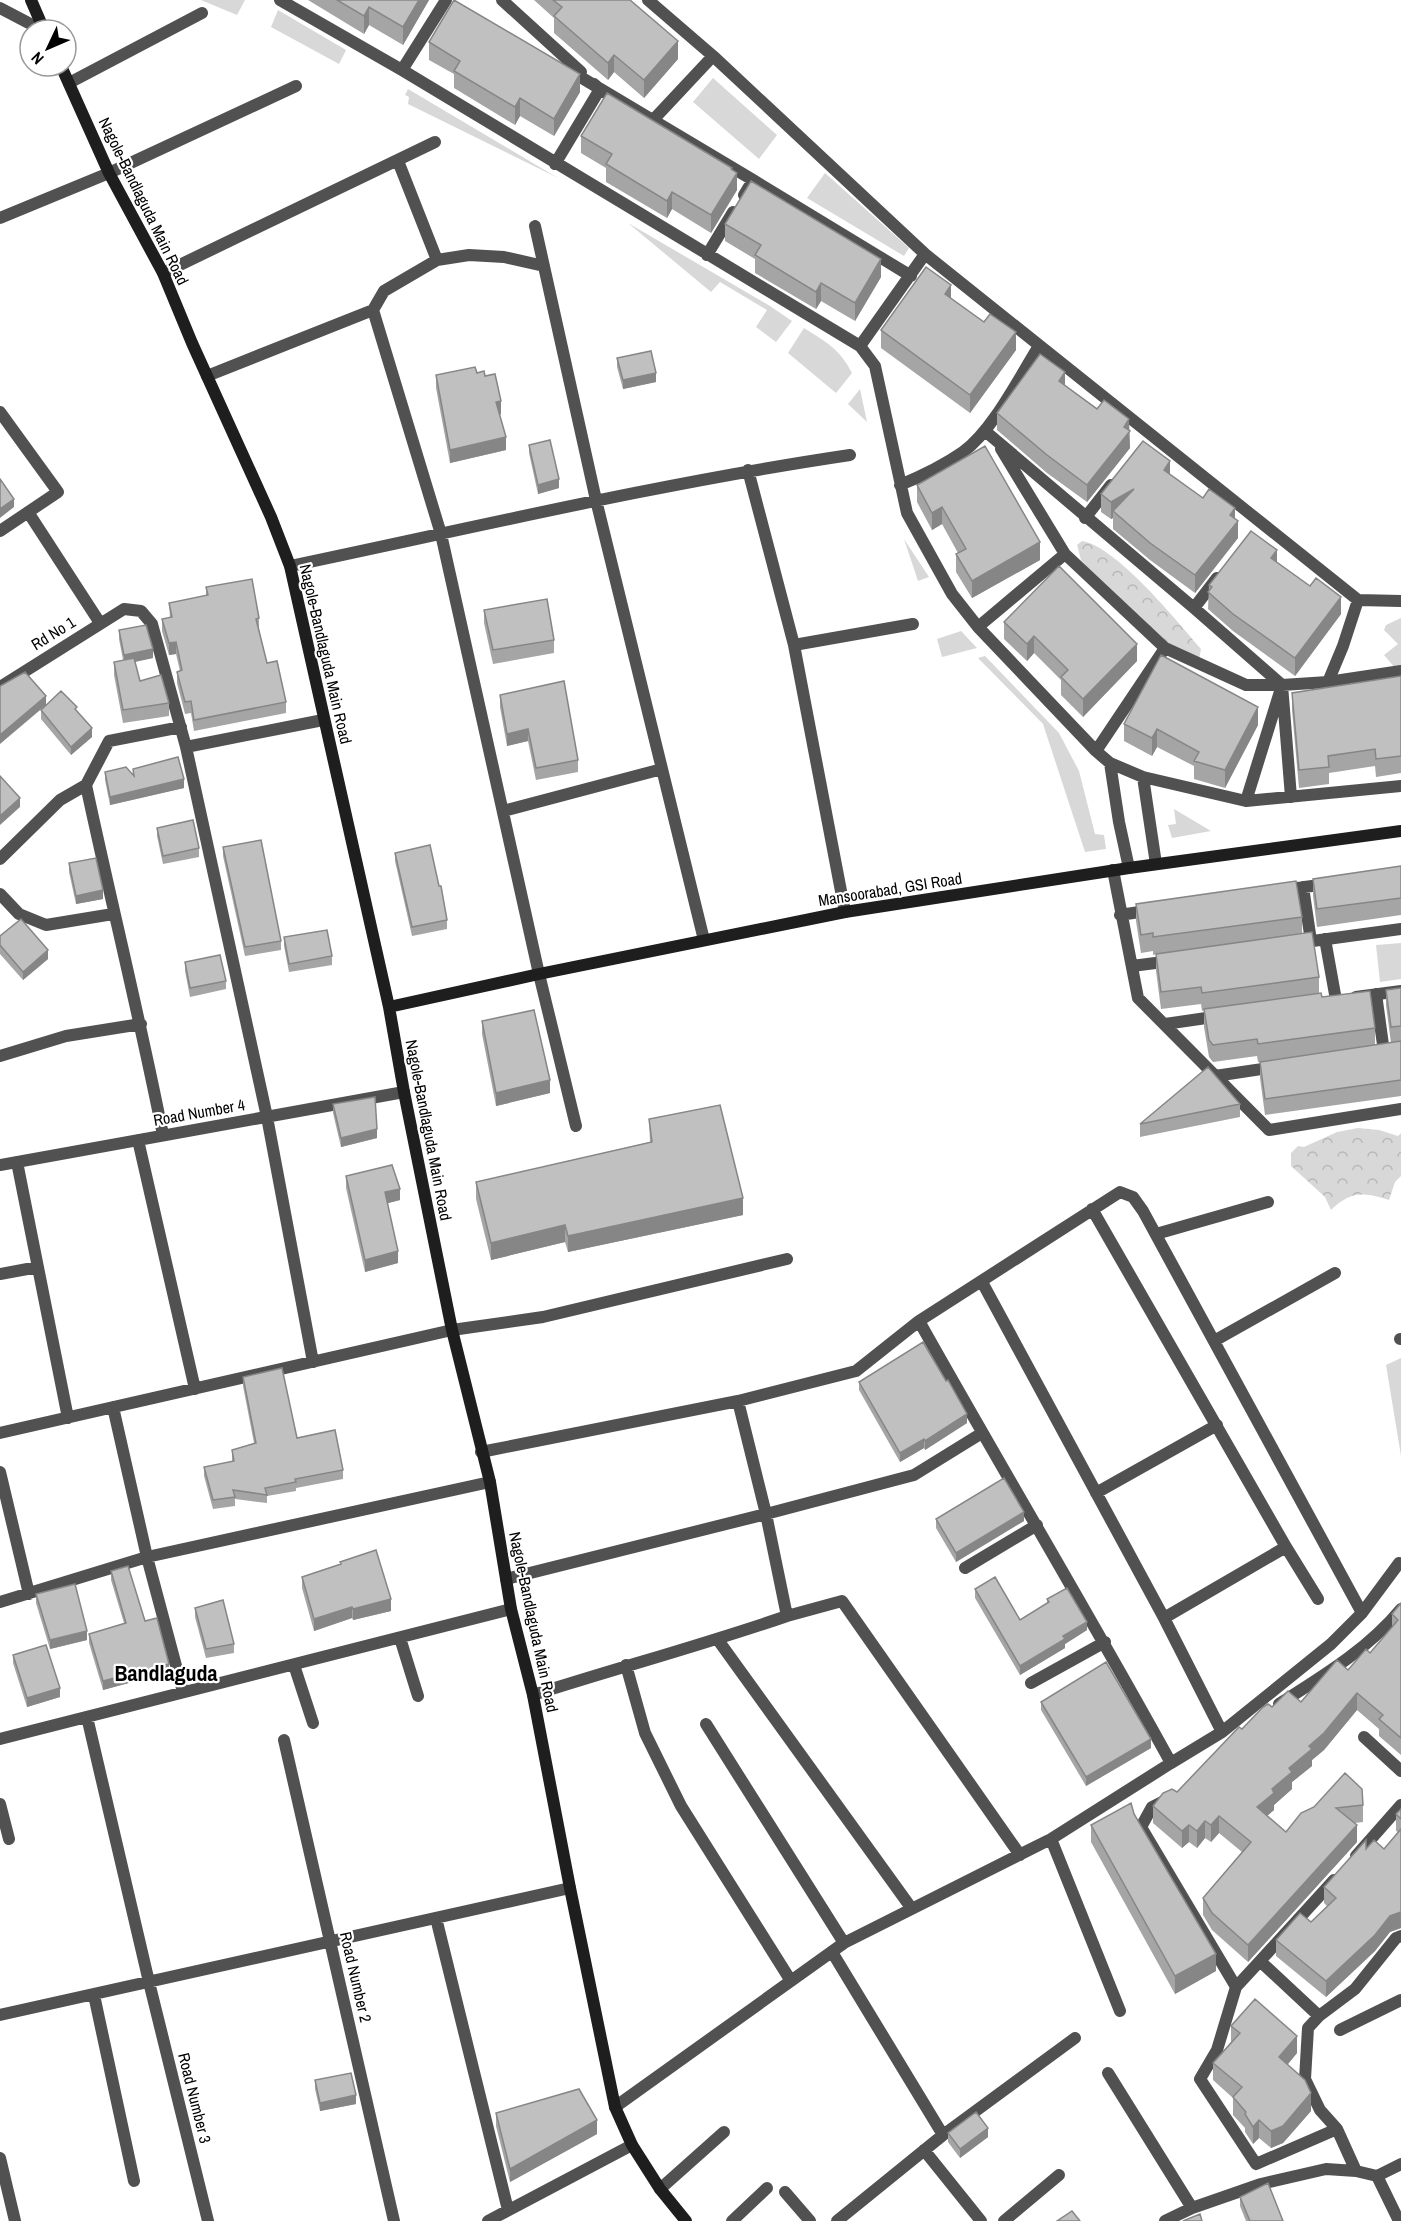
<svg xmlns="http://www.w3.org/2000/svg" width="1401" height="2221" font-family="'Archivo Narrow',sans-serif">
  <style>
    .grass { fill: #d8d8d8 }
    .forest { fill: url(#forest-crowns) }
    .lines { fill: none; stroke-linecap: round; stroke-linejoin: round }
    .street { stroke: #515151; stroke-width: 12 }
    .secondary { stroke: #1e1e1e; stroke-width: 12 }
    .wall { fill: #a5a5a5 }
    .shaded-wall { fill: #868686 }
    .building { fill: #c0c0c0; stroke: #868686; stroke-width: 1.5 }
    .labels { text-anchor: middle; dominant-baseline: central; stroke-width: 4.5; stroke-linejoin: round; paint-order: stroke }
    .street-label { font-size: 16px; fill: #000; stroke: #fff }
    .district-label { font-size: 22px; font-weight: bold; fill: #000; stroke: #fff }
  </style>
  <defs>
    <pattern id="forest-crowns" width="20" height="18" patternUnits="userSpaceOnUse" patternTransform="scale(1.5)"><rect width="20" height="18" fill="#d8d8d8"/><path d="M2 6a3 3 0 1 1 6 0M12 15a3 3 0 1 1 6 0" fill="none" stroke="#b8b8b8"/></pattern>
  </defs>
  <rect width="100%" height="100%" fill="#fff"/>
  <path class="grass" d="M201 0H245L237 15Z
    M278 10 346 50 339 64 271 27Z
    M713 78 777 135 759 159 693 102Z
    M408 89 558 178 408 104 409 97 405 95Z
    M825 173 909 248 904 256 807 198Z
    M628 223 770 306 792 321 776 342 756 327 767 310 720 282 711 292Z
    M804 328C826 342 840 349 852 373L836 393 788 353Z
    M860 389 867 422 848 404Z
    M904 539 929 577 918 581Z
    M1401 618V675L1384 655 1398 644 1384 630 1386 625Z
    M961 631 977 648 942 657 937 639Z
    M985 656 1059 733 1079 771 1095 834 1104 835 1106 849 1085 852 1043 724 978 658Z
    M1174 809 1211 831 1172 838 1168 825 1176 824Z
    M1401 943V979L1380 982 1376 945Z
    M1401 1358V1456L1386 1365Z"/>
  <path class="forest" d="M1082 541C1116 546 1178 622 1201 649L1199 660 1188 659 1147 628 1110 593 1081 560 1077 545Z
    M1358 1128 1379 1130 1398 1136 1401 1133V1176L1395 1182 1389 1200C1363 1192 1351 1191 1331 1210L1325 1197 1291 1166V1153L1298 1146 1304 1147 1337 1132Z"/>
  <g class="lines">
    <path class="street" d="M280 0 402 70 860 346 875 366 907 513 952 594 978 627 1096 751 1110 763 1143 777 1246 801 1401 786
      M502 0 581 72
      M648 0 713 56 925 254 1358 600 1401 601
      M0 8 42 30
      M567 69 753 180 744 195
      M402 70 446 0
      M69 83 202 13
      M654 119 713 56
      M398 161 437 260
      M555 164 600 89 594 84
      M753 180 911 276
      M0 218 109 173 296 86
      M535 226 596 500 704 940
      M707 255 733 212
      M544 266 504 257 469 255 437 260 384 291 373 310 441 534 539 974 576 1126
      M163 273 435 142
      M860 346 925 254
      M207 376 373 310
      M0 412 58 492 0 531
      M985 431 1194 608 1282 685 1291 797
      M1001 449 1065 554 1165 648
      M748 470 794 645 845 912
      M900 485C922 476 943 466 963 452 993 430 1019 378 1039 346
      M28 512 100 623
      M1085 518 1111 485
      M290 566C476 527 661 483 850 455
      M1194 608 1217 578
      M978 627 1065 554
      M794 645 913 624
      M1328 682 1343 646 1358 600
      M0 687 124 609 141 611 152 624 186 747 267 1117 313 1362
      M186 747 323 720
      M1096 751 1165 648 1246 685H1282
      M1110 763 1119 822 1129 868
      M1143 777 1156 864
      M86 785C111 902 140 1018 163 1135
      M1246 801 1282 685 1328 682 1401 671
      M503 811 662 769
      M0 859 60 800 86 785 109 741 181 727
      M1113 870 1138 998 1269 1130 1401 1109
      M1303 887 1311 941
      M1282 890 1327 884
      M0 894 19 914 46 925 113 914
      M1120 915 1152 910
      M1325 939 1336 1000
      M1298 943 1401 929
      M1132 966 1171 961
      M1376 994 1384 1052
      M1356 997 1401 991
      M1165 1024 1220 1016
      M0 1056 66 1036 141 1024
      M1215 1076 1275 1067
      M138 1140 195 1389
      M17 1162 68 1418
      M0 1165 404 1092
      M1092 1209 1286 1547 1318 1599
      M1156 1234 1268 1202
      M0 1274 38 1267
      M982 1282 1164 1618 1222 1732
      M1400 1339H1401
      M1214 1341 1335 1273
      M113 1407 147 1557 183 1692
      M0 1433 452 1330 543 1317 787 1259
      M481 1452 738 1401 856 1371 919 1321 1120 1192 1133 1197 1143 1211 1362 1613
      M0 1472 29 1594
      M1096 1493 1217 1425
      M965 1568 1037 1525
      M506 1579 766 1514 914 1475 982 1433
      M0 1602 147 1557 490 1482
      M787 1616 842 1601 1020 1855
      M1164 1618 1286 1547
      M400 1638 418 1696
      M718 1640 912 1909
      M294 1665 313 1723
      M626 1665 645 1733 681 1806 791 1981
      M1031 1683 1105 1642
      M533 1695C617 1668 703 1645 787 1616L766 1514 738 1401
      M1279 1704C1323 1676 1368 1649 1401 1609
      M87 1717 149 1982 208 2221
      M706 1724 844 1943
      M1364 1737 1401 1771
      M0 1739 511 1609
      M284 1740 394 2221
      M1171 1763 1222 1732 1331 1644 1362 1613 1399 1563
      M1166 1800 1152 1807 1141 1827 1236 1987
      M0 1804 9 1839
      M1051 1839 1120 2011
      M1356 1856 1401 1805
      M436 1918 508 2210
      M832 1952 943 2135
      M1260 1961 1334 1880
      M94 1995 134 2181
      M0 2015 570 1888
      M1319 2016 1308 2028 1305 2079 1320 2110 1337 2129 1356 2171
      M1340 2030 1401 2000
      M1108 2073 1192 2208
      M615 2107 844 1943 1051 1839 1171 1763C1089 1614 1002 1469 919 1321
      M1337 2129 1256 2164 1200 2079 1217 2050 1236 1987 1260 1961 1319 2016 1355 1989 1396 1938 1401 1936
      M924 2150 981 2221
      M0 2158 15 2221
      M1377 2176 1399 2221
      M660 2189 724 2132
      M785 2192 810 2221
      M488 2221 632 2145
      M732 2221 767 2188
      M837 2221 943 2135 1075 2038
      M1004 2221 1059 2175
      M1165 2221 1192 2208 1261 2184 1326 2169 1356 2171 1377 2176 1401 2164"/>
    <path class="secondary" d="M31 0 44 30
      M61 66 109 173 163 273 192 343 271 517 290 566 389 1007 404 1092 452 1330 490 1482 511 1609 533 1695 570 1888 615 2107 632 2145 660 2189 686 2221
      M389 1007 539 974 845 912 1129 868 1401 831"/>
  </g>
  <path class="wall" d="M308 0H429L403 45 369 25 364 34Z
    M534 0H630L678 59 644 98 614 72 608 80 554 33V18Z
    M429 42 580 92 554 136 520 116 515 125 454 88V74L429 60Z
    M581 136 737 190 711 233 672 209 667 218 606 182V168L581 153Z
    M725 224 881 277 855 321 821 301 816 309 755 273V259L725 241Z
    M951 299 984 322 1016 350 970 413 881 348V330Z
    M617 358 656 382 623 389 617 367Z
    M477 373 485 376 501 414 500 415 506 450 450 463 436 388V375Z
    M1065 385 1129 431 1130 448 1087 502 1047 473 997 430V413Z
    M529 445 559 488 538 494 529 453Z
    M1170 474 1203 498 1235 519 1238 538 1195 593 1150 560 1113 529V518L1111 519 1101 512V494Z
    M917 485 1040 560 972 598 956 572V554L958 553 942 524 932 530 917 502Z
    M1277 563 1341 614 1295 676 1233 631 1208 609 1209 585Z
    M206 587 259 618V629L267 663 286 702V713L194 731 191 713 185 714 177 683V672L180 671 176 654 169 655 162 631V619L170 618 169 603 206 596Z
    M484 610 554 640V653L493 664 484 623Z
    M1004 622 1137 661 1083 717 1061 695V680L1034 653 1027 661 1004 639Z
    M119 630 153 658 135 662 140 681 169 703V716L123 723 114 675V662L123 660 119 639Z
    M1401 676V773L1376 777 1375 766 1329 773V784L1299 788 1292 710V693Z
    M500 695 578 760V772L536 780 528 741 507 746 500 707Z
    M46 705 77 711 92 737 71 755 41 719V710Z
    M1124 724 1258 725 1225 788 1194 779V766L1157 747 1152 756 1124 741Z
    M133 769 184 788 110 805 105 780V772L133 775Z
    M157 828 199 848V857L163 864 157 836Z
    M223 847 281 941V950L245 956 223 856Z
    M395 853 447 920V929L412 936 395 861Z
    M69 863 103 899 76 904 69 872Z
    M1401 866V915L1317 927 1313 896V879Z
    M1136 904 1302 917V934L1319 977V993L1322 997 1375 1028V1045L1391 1043 1386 1005V990L1401 988V1096L1265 1115 1260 1078V1062L1356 1048 1258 1062 1257 1056 1213 1062 1209 1057 1204 1027V1010L1202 1011 1201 1004 1161 1009 1156 971V954L1153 955V951L1141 953 1136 921Z
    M0 936 48 959 23 980 0 954Z
    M284 937 332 956V965L289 972 284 946Z
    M185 962 226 981V989L190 997 185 971Z
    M482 1021 550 1093 496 1106 482 1034Z
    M333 1104 377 1138 341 1147 333 1113Z
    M1240 1104V1117L1140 1137V1124Z
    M649 1119 743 1215 568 1252 565 1242 491 1260 476 1199V1182L650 1142Z
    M346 1176 400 1200 387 1203 398 1263 365 1272 346 1188Z
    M243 1377 297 1438 343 1470V1479L296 1488V1491L267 1496V1503L235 1499V1506L213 1509 204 1476V1467L232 1462V1450L254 1443 243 1386Z
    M946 1381 967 1423 925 1450 924 1448 900 1462 859 1390V1382Z
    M936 1519 1024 1521 956 1562 936 1528Z
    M111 1571 145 1621 169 1672 103 1690 89 1643V1634L124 1623 111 1580Z
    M302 1577 391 1611 353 1620 352 1618 314 1631 302 1588Z
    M975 1589 1020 1620 1047 1603V1599L1087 1630 1065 1644V1648L1020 1675 975 1598Z
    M36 1594 87 1640 50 1649 36 1603Z
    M1401 1603V1755L1379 1736V1729L1357 1710 1324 1750 1312 1760V1766L1292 1782V1789L1274 1805V1810L1267 1816 1286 1832 1314 1807 1363 1805V1822L1355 1823 1357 1842 1248 1962 1212 1930 1203 1915V1898L1242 1852 1219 1833 1211 1842 1205 1838 1197 1848 1189 1842 1182 1848 1153 1823V1806L1177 1792 1242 1729 1272 1707 1301 1702 1348 1670 1370 1653 1392 1628V1614Z
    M195 1608 234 1644V1653L206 1658 195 1617Z
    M13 1655 60 1697 27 1707 13 1663Z
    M1041 1702 1151 1748 1086 1786 1041 1710Z
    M1401 1809V1928L1390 1932 1375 1951 1326 1997 1276 1956V1940L1311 1922 1327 1906 1324 1903V1887L1366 1849H1384L1398 1832 1396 1831V1814Z
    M1134 1814 1216 1971 1175 1994 1091 1842V1825Z
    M1231 2026 1297 2053 1287 2065 1311 2111 1283 2143 1271 2148 1259 2138 1253 2144 1245 2132V2128L1233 2115V2098L1213 2080V2063L1231 2042Z
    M315 2080 356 2104 320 2111 315 2089Z
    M496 2113 597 2134 510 2182 496 2126Z
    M948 2133 988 2137 960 2158 948 2142Z
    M1240 2197 1283 2221H1246L1240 2206Z"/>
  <path class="shaded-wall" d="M419 0H429L403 45V27Z
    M369 7V25L364 34V16Z
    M678 41V59L644 98V80Z
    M614 55V72L608 80V63Z
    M580 74V92L554 136V119Z
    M520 98V116L515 125V107Z
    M732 168V181L737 173V190L711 233V215Z
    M672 192V209L667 218V201Z
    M881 259V277L855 321V303Z
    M821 283V301L816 309V292Z
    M951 285V303L945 294Z
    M1016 332V350L970 413V395Z
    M1065 372V389L1059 381Z
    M656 373V382L623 389V380Z
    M501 401V414L496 415V402Z
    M1129 419 1130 448 1087 502V485Z
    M506 437V450L450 463V450Z
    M1170 461V479L1164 470Z
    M559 479V488L538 494V485Z
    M1134 489 1113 511V518L1111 519V502Z
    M14 499V507L0 518V509Z
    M942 507V524L932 530V513Z
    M1235 508V525L1238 521V538L1195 593V575L1230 515Z
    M1040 542V560L972 598V581Z
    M1277 550V567L1271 558Z
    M1341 597V614L1295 676V658Z
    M1034 636V653L1027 661V644Z
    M176 642V654L169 655V643Z
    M1137 644V661L1083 717V699Z
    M153 649V658L124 664V655Z
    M46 696V705L0 744V735Z
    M1258 707V725L1225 788V770Z
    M92 728V737L71 755V747Z
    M528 729V741L507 746V734Z
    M1157 729V747L1152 756V738Z
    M184 779V788L110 805V797Z
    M20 798V807L0 825V816Z
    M103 890V899L76 904V896Z
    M48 950V959L23 980V972Z
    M550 1080V1093L496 1106V1093Z
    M377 1129V1138L341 1147V1138Z
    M400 1189V1200L385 1204V1192Z
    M743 1198V1215L568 1252V1236Z
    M565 1225V1242L491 1260V1243Z
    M398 1251V1263L365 1272V1260Z
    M967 1414V1423L925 1450V1441Z
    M924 1439V1448L900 1462V1453Z
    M1024 1512V1521L956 1562V1553Z
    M391 1599V1611L353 1620V1609Z
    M352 1607V1618L314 1631V1619Z
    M1087 1622V1630L1065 1644V1648L1020 1675V1666L1063 1636Z
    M87 1631V1640L50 1649V1640Z
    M169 1664V1672L103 1690V1681Z
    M60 1688V1697L27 1707V1698Z
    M1357 1693V1710L1324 1750 1312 1760V1766L1292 1782V1789L1274 1805V1810L1257 1824V1807L1289 1768Z
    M1151 1739V1748L1086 1786V1777Z
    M1219 1816V1833L1211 1842V1825Z
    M1205 1821V1838L1197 1848V1831Z
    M1189 1825V1842L1182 1848V1831Z
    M1357 1825V1842L1248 1962V1945Z
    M1401 1912V1928L1390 1932 1375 1951 1326 1997V1981L1390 1916Z
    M1216 1954V1971L1175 1994V1976Z
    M1297 2036V2053L1279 2075V2057Z
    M1311 2093V2111L1283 2143 1271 2148V2131Z
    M356 2095V2104L320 2111V2103Z
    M597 2120V2134L510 2182V2169Z
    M1259 2120V2138L1253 2144V2127Z
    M988 2128V2137L960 2158V2149Z"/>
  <path class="building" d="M337 0H419L403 27 369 7 364 16Z
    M454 0 580 74 554 119 520 98 515 107 454 71 460 61 429 42Z
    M553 0H630L678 41 644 80 614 55 608 63 554 16 562 7Z
    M607 93 732 168 731 169 737 173 711 215 672 192 667 201 606 164 612 154 581 136Z
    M751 181 881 259 855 303 821 283 816 292 755 255 761 245 725 224Z
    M926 267 951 285 945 294 984 322 990 314 1016 332 970 395 881 330Z
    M651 351 656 373 623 380 617 358Z
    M1040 354 1065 372 1059 381 1097 409 1104 400 1129 419 1124 427 1130 431 1087 485 1047 455 997 413Z
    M475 367 477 373 484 371 485 376 495 374 501 401 496 402 506 437 450 450 436 375Z
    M550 440 559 479 538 485 529 445Z
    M1143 441 1170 461 1164 470 1203 498 1209 489 1235 508 1230 515 1238 521 1195 575 1150 543 1113 511 1134 489 1111 502 1101 494Z
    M985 446 1040 542 972 581 956 554 966 549 942 507 932 513 917 485Z
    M0 479 14 499 0 509Z
    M1251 531 1277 550 1271 558 1310 586 1316 578 1341 597 1295 658 1233 614 1208 592 1212 587 1209 585Z
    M1059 566 1137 644 1083 699 1061 677 1068 670 1034 636 1027 644 1004 622Z
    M252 579 259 618 256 619 267 663 277 661 286 702 194 720 191 701 185 702 177 672 182 670 176 642 169 643 162 619 172 617 169 603 208 595 206 587Z
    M547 599 554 640 493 650 484 610Z
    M146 625 153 649 124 655 119 630Z
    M1161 655 1258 707 1225 770 1194 761 1199 752 1157 729 1152 738 1124 724Z
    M134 658 140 681 161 675 169 703 123 710 114 662Z
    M25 672 46 696 0 735V686Z
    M1401 676V756L1376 759 1375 749 1328 756 1329 767 1299 770 1292 693Z
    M564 681 578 760 536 768 528 729 507 734 500 695Z
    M61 691 77 707 75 709 92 728 71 747 41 710Z
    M178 757 184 779 110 797 105 772 126 767 134 776 133 769Z
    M0 776 20 798 0 816Z
    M193 820 199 848 163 856 157 828Z
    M261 840 281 941 245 947 223 847Z
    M430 845 439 886H441L447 920 412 927 395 853Z
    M96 858 103 890 76 896 69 863Z
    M1401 866V898L1317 909 1313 879Z
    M1296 881 1302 917 1153 937V933L1141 935 1136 904Z
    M21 919 48 950 23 972 0 945V936Z
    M327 930 332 956 289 964 284 937Z
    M1312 932 1319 977 1202 993 1201 987 1161 992 1156 954Z
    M220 955 226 981 190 988 185 962Z
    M1401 988V1026L1391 1027 1386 990Z
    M1370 991 1375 1028 1258 1044 1257 1039 1213 1045 1209 1040 1204 1009 1321 993 1322 997Z
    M534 1010 550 1080 496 1093 482 1021Z
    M1401 1041V1080L1265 1099 1260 1062Z
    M1208 1067 1240 1104 1140 1124Z
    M375 1097 377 1129 341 1138 333 1104Z
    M720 1105 743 1198 568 1236 565 1225 491 1243 476 1182 652 1142 649 1119Z
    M392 1165 400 1189 385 1192 398 1251 365 1260 346 1176Z
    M923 1342 946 1381 948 1380 967 1414 925 1441 924 1439 900 1453 859 1382Z
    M282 1368 297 1438 335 1430 343 1470 295 1479 296 1482 265 1488 267 1495 233 1490 235 1497 213 1500 204 1467 234 1461 232 1450 256 1443 243 1377Z
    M1004 1478 1024 1512 956 1553 936 1519Z
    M376 1550 391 1599 353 1609 352 1607 314 1619 302 1577 341 1564 340 1562Z
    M128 1566 145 1621 157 1618 169 1664 103 1681 89 1634 126 1623 111 1571Z
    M995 1577 1020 1620 1049 1602 1047 1599 1067 1588 1087 1622 1063 1636 1065 1639 1020 1666 975 1589Z
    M75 1584 87 1631 50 1640 36 1594Z
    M223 1600 234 1644 206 1649 195 1608Z
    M1401 1603V1738L1379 1719 1383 1715 1357 1693 1324 1733 1309 1746 1312 1749 1289 1768 1292 1772 1272 1789 1274 1793 1257 1807 1286 1832 1301 1813 1314 1807 1345 1773 1362 1789 1363 1805 1336 1808 1357 1825 1248 1945 1212 1913 1203 1898 1251 1842 1219 1816 1211 1825 1205 1821 1197 1831 1189 1825 1182 1831 1153 1806 1163 1793 1172 1789 1177 1792 1239 1727 1242 1729 1263 1707 1268 1704 1272 1707 1288 1691 1301 1702 1337 1660 1348 1670 1366 1649 1370 1653 1398 1620 1392 1614Z
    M46 1645 60 1688 27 1698 13 1655Z
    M1106 1662 1151 1739 1086 1777 1041 1702Z
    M1131 1803 1134 1814 1216 1954 1175 1976 1091 1825Z
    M1401 1809V1819L1396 1814Z
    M1401 1829V1912L1390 1916 1375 1935 1326 1981 1276 1940 1300 1913 1311 1922 1336 1898 1324 1887 1366 1840V1849L1374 1840 1384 1849Z
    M1255 1999 1297 2036 1279 2057 1305 2080 1311 2093 1283 2126 1271 2131 1259 2120 1253 2127 1245 2114 1246 2112 1233 2097 1242 2087 1213 2063 1240 2033 1231 2026Z
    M351 2073 356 2095 320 2103 315 2080Z
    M579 2089 597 2120 510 2169 496 2113Z
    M976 2112 988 2128 960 2149 948 2133Z
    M1268 2183 1283 2221H1250L1240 2197Z
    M1072 2211 1080 2221H1057Z
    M1200 2214 1202 2221H1183Z"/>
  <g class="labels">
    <g class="street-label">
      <text transform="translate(144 201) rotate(64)">Nagole-Bandlaguda Main Road</text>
      <text transform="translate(53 633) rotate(-32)">Rd No 1</text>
      <text transform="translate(326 654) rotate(77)">Nagole-Bandlaguda Main Road</text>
      <text transform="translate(890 889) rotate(-9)">Mansoorabad, GSI Road</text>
      <text transform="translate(199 1112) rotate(-10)">Road Number 4</text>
      <text transform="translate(429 1130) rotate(79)">Nagole-Bandlaguda Main Road</text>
      <text transform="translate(534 1622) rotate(78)">Nagole-Bandlaguda Main Road</text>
      <text transform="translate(356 1977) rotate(77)">Road Number 2</text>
      <text transform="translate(195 2098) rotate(76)">Road Number 3</text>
    </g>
    <g class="district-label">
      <text x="166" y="1673">Bandlaguda</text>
    </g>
  </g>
  <g transform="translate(48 48) rotate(226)"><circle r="28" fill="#ffffff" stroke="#999999" stroke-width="1.5"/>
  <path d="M0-4.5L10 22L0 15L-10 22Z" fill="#000000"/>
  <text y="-9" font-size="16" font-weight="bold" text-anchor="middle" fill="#000000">N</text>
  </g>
</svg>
